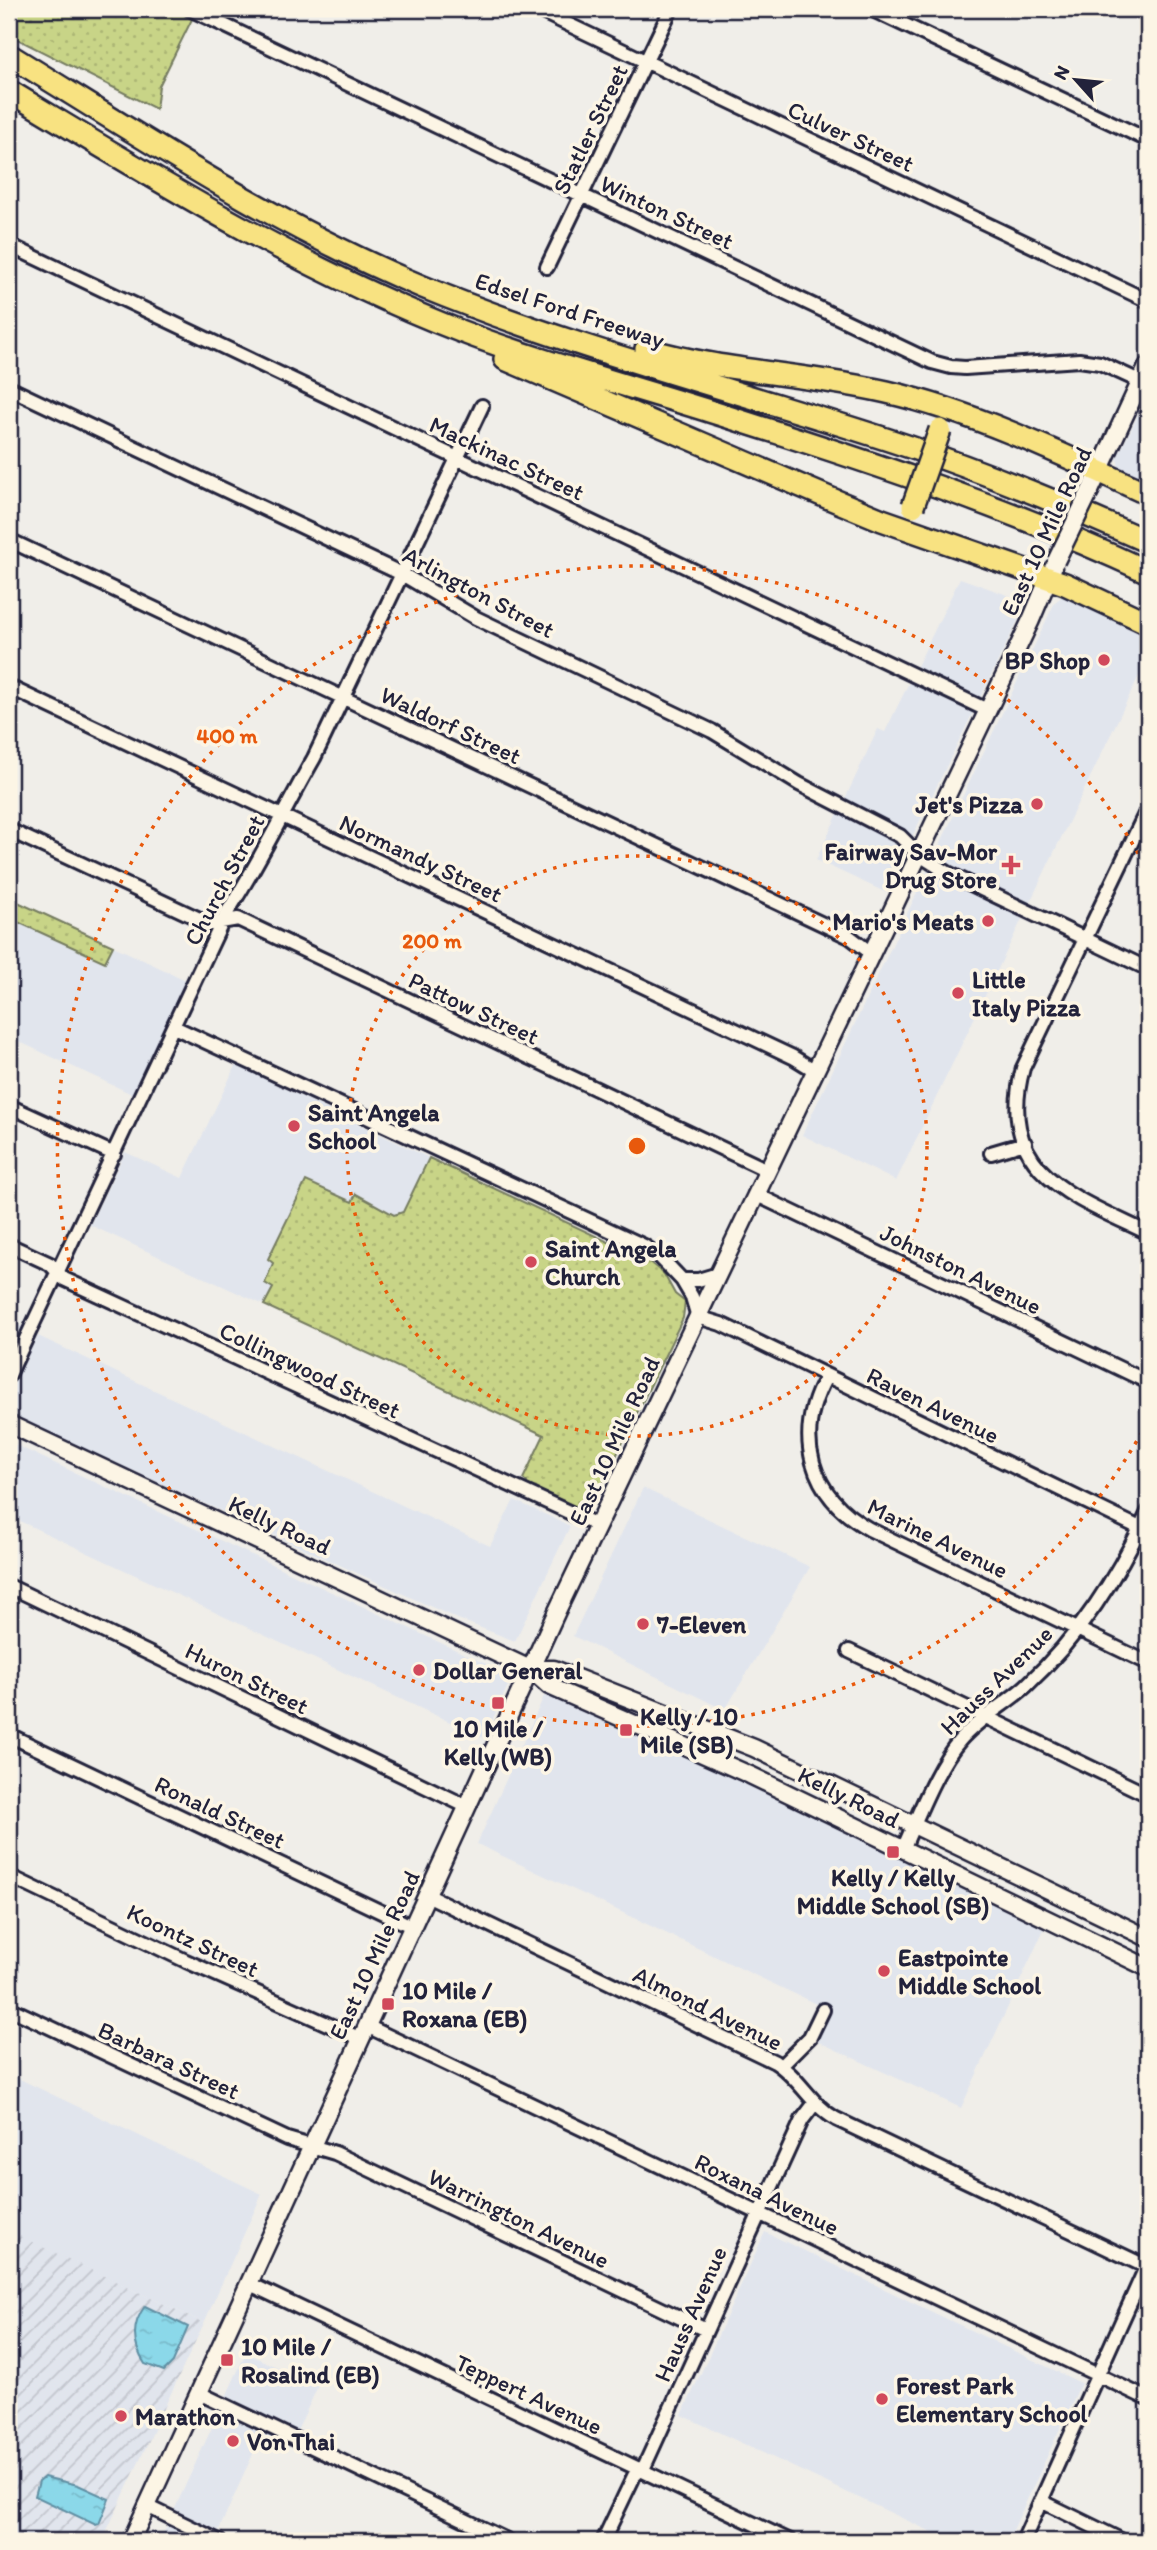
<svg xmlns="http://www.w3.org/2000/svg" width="1157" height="2550" font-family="Itim,sans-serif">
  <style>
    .built { fill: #e1e5ed }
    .industrial { fill: url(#industrial-furrows) }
    .grass { fill: url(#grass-dots); stroke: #757b61; stroke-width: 2 }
    .water { fill: url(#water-ripples); stroke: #618fa3; stroke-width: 2 }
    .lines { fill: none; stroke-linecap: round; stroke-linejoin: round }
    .street-casing { stroke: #22223b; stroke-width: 18 }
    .secondary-casing { stroke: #22223b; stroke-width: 21 }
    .highway-casing { stroke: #22223b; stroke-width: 26 }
    .street { stroke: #fcf5e5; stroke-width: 12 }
    .secondary { stroke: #fcf5e5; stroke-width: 16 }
    .highway { stroke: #f8e281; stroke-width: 21 }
    .secondary-bridge-casing { stroke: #22223b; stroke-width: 21; stroke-linecap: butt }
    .highway-bridge-casing { stroke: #22223b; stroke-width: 26; stroke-linecap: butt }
    .secondary-bridge { stroke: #fcf5e5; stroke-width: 16 }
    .highway-bridge { stroke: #f8e281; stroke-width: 21 }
    .ring { fill: none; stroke: #e8590c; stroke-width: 3.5; stroke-dasharray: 3.5 7 }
    .poi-dot { fill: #d1495b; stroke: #fcf5e5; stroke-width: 2.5 }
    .labels { text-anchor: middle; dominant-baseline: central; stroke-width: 7; stroke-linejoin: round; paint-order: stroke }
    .street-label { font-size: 24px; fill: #22223b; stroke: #fcf5e5 }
    .poi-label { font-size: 24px; font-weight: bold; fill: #22223b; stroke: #fcf5e5; text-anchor: start }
    .centre { fill: #e8590c; stroke: #fcf5e5; stroke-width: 3.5 }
    .ring-label { font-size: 21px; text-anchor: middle; font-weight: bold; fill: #e8590c; stroke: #fcf5e5; stroke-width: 7; stroke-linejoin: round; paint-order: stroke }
  </style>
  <defs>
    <pattern id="industrial-furrows" width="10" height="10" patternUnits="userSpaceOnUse" patternTransform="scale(1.75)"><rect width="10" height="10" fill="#e1e5ed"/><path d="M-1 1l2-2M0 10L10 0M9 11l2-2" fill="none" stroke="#c1c4cc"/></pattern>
    <pattern id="grass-dots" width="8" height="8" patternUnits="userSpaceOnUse" patternTransform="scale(1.75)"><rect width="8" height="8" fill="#c8d487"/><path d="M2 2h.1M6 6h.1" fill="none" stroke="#acb675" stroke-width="1.8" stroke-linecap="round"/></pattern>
    <pattern id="water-ripples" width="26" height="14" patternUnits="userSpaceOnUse" patternTransform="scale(1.75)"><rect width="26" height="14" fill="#8bd8e9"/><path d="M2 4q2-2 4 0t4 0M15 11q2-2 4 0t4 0" fill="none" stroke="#78b9c9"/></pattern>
  </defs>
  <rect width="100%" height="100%" fill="#f0eee9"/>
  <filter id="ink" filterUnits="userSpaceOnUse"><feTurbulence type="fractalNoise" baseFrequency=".0143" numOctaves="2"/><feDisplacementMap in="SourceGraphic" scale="14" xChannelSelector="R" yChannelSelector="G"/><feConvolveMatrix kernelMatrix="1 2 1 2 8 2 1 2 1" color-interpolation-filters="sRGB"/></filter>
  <g filter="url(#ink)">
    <path class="built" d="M1148 395V481L1128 472H1123L1119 467 1117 458Z
      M960 578 1027 602 885 892 816 860 878 729 885 732Z
      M1063 596H1070L1148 633V657L896 1181 802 1135 1055 602Z
      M9 897 190 982 134 1095 9 1037Z
      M236 1065 429 1158 403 1212 393 1215 356 1195 353 1202 269 1259 273 1262V1287L264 1305 90 1225 125 1152 182 1178Z
      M9 1321 24 1328 9 1361Z
      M38 1336 490 1546 514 1500 570 1526 515 1641 458 1619 9 1414V1391Z
      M9 1442 501 1671 510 1681 484 1738 9 1516Z
      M643 1488 810 1567 725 1710 573 1636Z
      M544 1696 563 1701 728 1774 1046 1925 961 2108 817 2041 831 2011 477 1844Z
      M9 2074 262 2194 204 2323 9 2232Z
      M765 2232 1081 2383 1008 2541H951L682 2415Z
      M246 2353 318 2386 289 2448 261 2436 214 2541H160Z"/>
    <path class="industrial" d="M9 2231 204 2323 102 2541H9Z"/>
    <path class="grass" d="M9 9H197L159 86 156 109 9 35Z
      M9 898 113 946 105 962 9 918Z
      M429 1158 647 1260 664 1274 675 1294 685 1302 683 1318 592 1506 582 1511 526 1485 527 1482 523 1479 544 1435 264 1305 273 1288 265 1283 273 1263 268 1259 306 1181 352 1202 356 1194 394 1215 403 1212Z"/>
    <path class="water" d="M145 2306 188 2327 173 2362 164 2371 145 2364C132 2344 131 2325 145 2306Z
      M44 2477 78 2485 109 2499 99 2524 96 2525 35 2496 39 2481Z"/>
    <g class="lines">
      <g class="street-casing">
        <path id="street" d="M190 9 932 362 951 367 965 368 1079 360 1100 363 1148 385
          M536 9 1148 301
          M871 9 1148 140
          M9 245 987 710
          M547 267 671 9
          M9 388 402 574 476 618 712 731 799 784 900 836 918 854 948 873 1148 969
          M9 540 850 937 871 953
          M9 687 793 1057 814 1070
          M1148 808 1023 1068C995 1172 1073 1197 1148 1233
          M9 830 210 924 238 919 767 1170
          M174 1027 644 1246 659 1256 682 1280
          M9 1106 114 1154
          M991 1153 1025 1143
          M755 1194 1148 1382
          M9 1245 50 1264 64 1279 599 1526
          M718 1274 698 1280H682L692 1297 698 1317 721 1324 1148 1532
          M9 1375 226 914C259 864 284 810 314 758L482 406
          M826 1377C793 1436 810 1496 869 1529L1148 1663
          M9 1586 468 1807
          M849 1651 1148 1795
          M9 1735 413 1927
          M903 1849C918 1816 937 1766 960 1740 979 1718 1005 1705 1026 1686 1080 1636 1117 1577 1148 1512
          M9 1876 186 1961 361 2039
          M427 1895 775 2062C799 2077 811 2105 836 2119L1147 2267
          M9 2008 287 2139 335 2153 706 2330
          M367 2026 1148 2399
          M781 2066 810 2037 823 2010
          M250 2284 790 2541
          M199 2393 509 2541
          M1041 2501 1123 2541
          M147 2506 219 2541
          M603 2541 634 2476 645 2465 802 2120 815 2103
          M1023 2541 1148 2263"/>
      </g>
      <g class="secondary-casing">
        <path id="secondary" d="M1090 491 1148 365
          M9 1424 530 1669 549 1686 750 1775 1148 1968
          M530 1669H554L754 1748 1148 1938
          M131 2541 557 1611 1031 620 1053 568"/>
      </g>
      <g class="highway-casing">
        <path id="highway" d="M9 55C144 138 276 226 423 287 581 352 749 393 910 447 991 474 1070 507 1148 542
          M9 91C155 179 300 269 460 331 541 362 626 385 709 411 859 458 1006 506 1148 572
          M646 349C725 372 807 374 887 392 977 413 1064 455 1148 494
          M505 359 829 498 882 520 1065 584 1148 623"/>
      </g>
      <use href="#street" class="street"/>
      <use href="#secondary" class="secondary"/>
      <use href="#highway" class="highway"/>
      <g class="secondary-bridge-casing">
        <path id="secondary-bridge" d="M1056 561 1090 491"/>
      </g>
      <g class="highway-bridge-casing">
        <path id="highway-bridge" d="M913 506 940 430"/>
      </g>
      <use href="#secondary-bridge" class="secondary-bridge"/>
      <use href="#highway-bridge" class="highway-bridge"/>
    </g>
  </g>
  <g class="ring">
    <circle cx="637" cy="1146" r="290"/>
    <path d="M1147 1423A580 580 0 1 1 1147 869"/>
  </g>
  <g class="poi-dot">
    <circle cx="1104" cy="660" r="7"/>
    <circle cx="1037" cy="804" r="7"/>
    <path d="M1007.5 854.5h7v7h7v7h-7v7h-7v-7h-7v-7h7z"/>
    <circle cx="988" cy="921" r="7"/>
    <circle cx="958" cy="993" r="7"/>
    <circle cx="294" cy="1126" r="7"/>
    <circle cx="531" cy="1262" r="7"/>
    <circle cx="643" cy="1624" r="7"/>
    <circle cx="419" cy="1670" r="7"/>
    <rect x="491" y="1696" width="14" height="14" rx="3.5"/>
    <rect x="619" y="1723" width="14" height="14" rx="3.5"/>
    <rect x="886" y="1845" width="14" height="14" rx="3.5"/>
    <circle cx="884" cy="1971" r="7"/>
    <rect x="381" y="1997" width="14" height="14" rx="3.5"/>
    <rect x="220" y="2353" width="14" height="14" rx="3.5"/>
    <circle cx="882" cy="2399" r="7"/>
    <circle cx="121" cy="2416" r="7"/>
    <circle cx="233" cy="2441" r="7"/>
  </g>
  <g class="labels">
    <g class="street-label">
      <text transform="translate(590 129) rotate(-64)">Statler Street</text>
      <text transform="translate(851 136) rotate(25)">Culver Street</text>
      <text transform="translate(667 212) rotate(25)">Winton Street</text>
      <text transform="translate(570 310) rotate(18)">Edsel Ford Freeway</text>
      <text transform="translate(507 458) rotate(25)">Mackinac Street</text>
      <text transform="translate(1046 531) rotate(-65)">East 10 Mile Road</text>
      <text transform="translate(479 592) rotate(28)">Arlington Street</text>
      <text transform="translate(451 725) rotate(25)">Waldorf Street</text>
      <text transform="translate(421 858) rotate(25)">Normandy Street</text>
      <text transform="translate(224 880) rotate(-62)">Church Street</text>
      <text transform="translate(474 1008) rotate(25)">Pattow Street</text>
      <text transform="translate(961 1269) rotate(26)">Johnston Avenue</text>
      <text transform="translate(310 1370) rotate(25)">Collingwood Street</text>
      <text transform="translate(933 1405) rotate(26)">Raven Avenue</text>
      <text transform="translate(614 1441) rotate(-65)">East 10 Mile Road</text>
      <text transform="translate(280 1525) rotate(25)">Kelly Road</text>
      <text transform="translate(938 1538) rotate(26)">Marine Avenue</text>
      <text transform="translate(247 1678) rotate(26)">Huron Street</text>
      <text transform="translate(996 1680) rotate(-44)">Hauss Avenue</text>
      <text transform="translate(849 1797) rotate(26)">Kelly Road</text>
      <text transform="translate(220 1812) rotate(25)">Ronald Street</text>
      <text transform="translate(193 1940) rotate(25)">Koontz Street</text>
      <text transform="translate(374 1955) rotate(-65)">East 10 Mile Road</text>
      <text transform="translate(708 2008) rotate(26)">Almond Avenue</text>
      <text transform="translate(169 2060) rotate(25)">Barbara Street</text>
      <text transform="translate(767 2194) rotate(26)">Roxana Avenue</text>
      <text transform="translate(519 2218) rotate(26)">Warrington Avenue</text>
      <text transform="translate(690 2314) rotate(-66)">Hauss Avenue</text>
      <text transform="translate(529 2394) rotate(25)">Teppert Avenue</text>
    </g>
    <g class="poi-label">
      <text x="1090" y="660" text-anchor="end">BP Shop</text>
      <text x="1023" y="804" text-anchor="end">Jet's Pizza</text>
      <text x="997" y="851" text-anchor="end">Fairway Sav-Mor<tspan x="997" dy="28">Drug Store</tspan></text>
      <text x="974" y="921" text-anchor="end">Mario's Meats</text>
      <text x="972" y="979">Little<tspan x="972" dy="28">Italy Pizza</tspan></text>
      <text x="308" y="1112">Saint Angela<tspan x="308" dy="28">School</tspan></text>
      <text x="545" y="1248">Saint Angela<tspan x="545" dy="28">Church</tspan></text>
      <text x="657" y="1624">7-Eleven</text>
      <text x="433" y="1670">Dollar General</text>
      <text x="640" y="1716">Kelly / 10<tspan x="640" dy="28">Mile (SB)</tspan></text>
      <text x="498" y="1728" text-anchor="middle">10 Mile /<tspan x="498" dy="28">Kelly (WB)</tspan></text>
      <text x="893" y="1877" text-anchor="middle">Kelly / Kelly<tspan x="893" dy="28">Middle School (SB)</tspan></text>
      <text x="898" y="1957">Eastpointe<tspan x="898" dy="28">Middle School</tspan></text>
      <text x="402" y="1990">10 Mile /<tspan x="402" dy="28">Roxana (EB)</tspan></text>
      <text x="241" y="2346">10 Mile /<tspan x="241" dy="28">Rosalind (EB)</tspan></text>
      <text x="896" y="2385">Forest Park<tspan x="896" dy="28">Elementary School</tspan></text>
      <text x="135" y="2416">Marathon</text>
      <text x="247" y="2441">Von Thai</text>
    </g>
  </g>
  <circle cx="637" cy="1146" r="10" class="centre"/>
  <g class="ring-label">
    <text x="227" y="743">400 m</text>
    <text x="432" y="948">200 m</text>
  </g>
  <rect width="1157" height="2550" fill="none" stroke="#fcf5e5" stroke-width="35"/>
  <rect x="18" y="18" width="1122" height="2515" fill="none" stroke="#22223b" stroke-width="2.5" filter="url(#ink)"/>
  <g transform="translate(1076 80) rotate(297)" stroke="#fcf5e5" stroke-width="5" paint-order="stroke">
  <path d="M0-5L12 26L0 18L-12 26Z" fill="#22223b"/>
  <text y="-10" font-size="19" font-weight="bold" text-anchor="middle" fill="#22223b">N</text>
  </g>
</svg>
